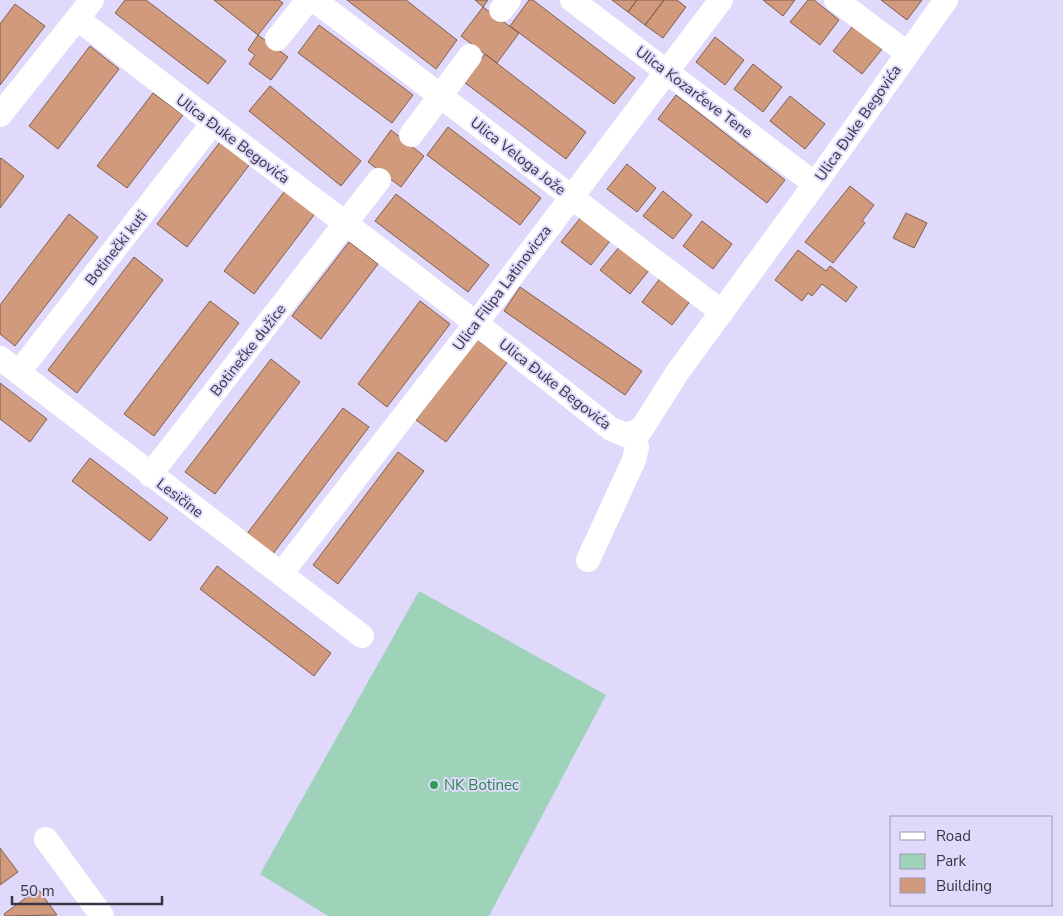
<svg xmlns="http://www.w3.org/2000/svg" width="1063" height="916" font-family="'Nunito Sans',sans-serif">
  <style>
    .green { fill: #9ed3ba }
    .building { fill: #d29a7c; stroke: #7d5f4e }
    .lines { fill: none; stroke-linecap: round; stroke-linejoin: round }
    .minor { stroke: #fff; stroke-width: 24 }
    .leisure-dot { fill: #2e9e5b; stroke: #e0d9fb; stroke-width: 2 }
    .labels { text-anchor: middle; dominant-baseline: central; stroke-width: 4; stroke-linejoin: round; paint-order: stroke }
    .street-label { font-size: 15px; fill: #393643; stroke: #e0d9fb }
    .leisure-label { font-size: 15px; fill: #27864d; stroke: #e0d9fb; text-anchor: start }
  </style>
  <rect width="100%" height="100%" fill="#e0d9fb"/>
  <path class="green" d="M419 591 606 695 489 916H328L260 874Z"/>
  <path class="building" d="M125 0H146L226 61 208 84 115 13Z
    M214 0H279L283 3 258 35Z
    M347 0H406L457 40 436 69Z
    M475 0H488L483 7Z
    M529 0H533L635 78 614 104 510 26Z
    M612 0H637L628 12Z
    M637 0H664L645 25 628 12Z
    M664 0H677L686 7 663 38 645 25Z
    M763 0H795L783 16Z
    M808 0H814L839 20 820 45 790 22Z
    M881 0H922L907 20Z
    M15 4 45 26 0 85V24Z
    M483 7 519 33 497 63 461 36Z
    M319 25 413 95 392 123 298 53Z
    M853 26 882 49 862 74 833 51Z
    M258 35 288 57 271 80 249 64 255 55 248 50Z
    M715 37 744 60 725 85 696 62Z
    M90 46 119 69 58 149 29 126Z
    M485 54 586 132 566 159 464 82Z
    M753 64 782 87 763 112 734 89Z
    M270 86 361 161 341 186 249 111Z
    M153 93 183 115 127 188 97 166Z
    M676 95 785 180 767 203 658 119Z
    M790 96 825 124 805 149 770 121Z
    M448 127 541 198 520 225 427 155Z
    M391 130 424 156 401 187 368 162Z
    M220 142 250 164 187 247 157 224Z
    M1 158 24 176 0 208V159Z
    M627 164 656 188 637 212 607 189Z
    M850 186 874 205 862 221 865 223 833 263 805 242Z
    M287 188 317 211 254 294 224 271Z
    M663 191 692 215 673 239 643 216Z
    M396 194 489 265 468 292 375 221Z
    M906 213 927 223 914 248 893 238Z
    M69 214 98 237 15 346 0 334V305Z
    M581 217 610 241 591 265 561 242Z
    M702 221 732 244 713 269 683 246Z
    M349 242 378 264 321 339 292 316Z
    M620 246 650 269 630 294 600 270Z
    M798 250 826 271 830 266 857 287 846 302 822 284 812 296 808 293 802 301 775 280Z
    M134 257 163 280 77 393 48 370Z
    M661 277 691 300 672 325 642 302Z
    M520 287 642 371 625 395 504 311Z
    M210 301 239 323 154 436 124 414Z
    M420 301 450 324 387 407 358 384Z
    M479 337 509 360 446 442 416 420Z
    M271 359 300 382 215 494 185 472Z
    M0 383 47 419 30 442 0 419Z
    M343 408 369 427 272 555 246 535Z
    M398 452 424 471 338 584 313 565Z
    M90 458 168 518 150 541 72 481Z
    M217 566 331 653 314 676 200 589Z
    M0 848 18 872 0 885Z
    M38 889 57 915 5 916 4 914Z"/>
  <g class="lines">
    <path class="minor" d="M314 0C451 102 585 209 722 312
      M572 0 815 184
      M836 0 907 53
      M501 10 509 0
      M78 19C255 157 436 289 611 429L626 435 641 430 677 373 815 184 946 0
      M277 39 308 0
      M0 115 92 0
      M411 135 470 56
      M0 358 362 636
      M19 372 212 124
      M150 475 379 180
      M588 560 634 460 637 447 633 434
      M281 574 477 322 721 0
      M46 839 102 916"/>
  </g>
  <circle class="leisure-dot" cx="434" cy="785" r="5"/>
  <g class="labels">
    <g class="street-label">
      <text transform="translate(694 92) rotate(37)">Ulica Kozarčeve Tene</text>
      <text transform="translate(858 123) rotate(-55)">Ulica Đuke Begovića</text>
      <text transform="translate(233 139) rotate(37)">Ulica Đuke Begovića</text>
      <text transform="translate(518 156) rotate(38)">Ulica Veloga Jože</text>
      <text transform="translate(116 248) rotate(-52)">Botinečki kuti</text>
      <text transform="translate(502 288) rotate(-53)">Ulica Filipa Latinovicza</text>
      <text transform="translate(248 350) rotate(-52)">Botinečke dužice</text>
      <text transform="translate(555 384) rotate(38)">Ulica Đuke Begovića</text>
      <text transform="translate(180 498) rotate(37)">Lesičine</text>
    </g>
    <g class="leisure-label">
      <text x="444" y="785">NK Botinec</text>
    </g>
  </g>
  <rect x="890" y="816" width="162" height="90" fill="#e0d9fb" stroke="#9d98b1"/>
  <rect x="900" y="832" width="25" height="8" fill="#ffffff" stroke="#9d98b1"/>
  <text x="936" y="841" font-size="15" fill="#393643">Road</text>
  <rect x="900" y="854" width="25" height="15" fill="#9ed3ba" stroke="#9d98b1"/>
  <text x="936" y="866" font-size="15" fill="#393643">Park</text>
  <rect x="900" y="878" width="25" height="15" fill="#d29a7c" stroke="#9d98b1"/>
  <text x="936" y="891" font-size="15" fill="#393643">Building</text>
  <path d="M12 896v8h150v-8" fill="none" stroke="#393643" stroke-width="2.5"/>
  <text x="20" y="896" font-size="15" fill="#393643" stroke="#e0d9fb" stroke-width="4" paint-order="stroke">50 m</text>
</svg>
